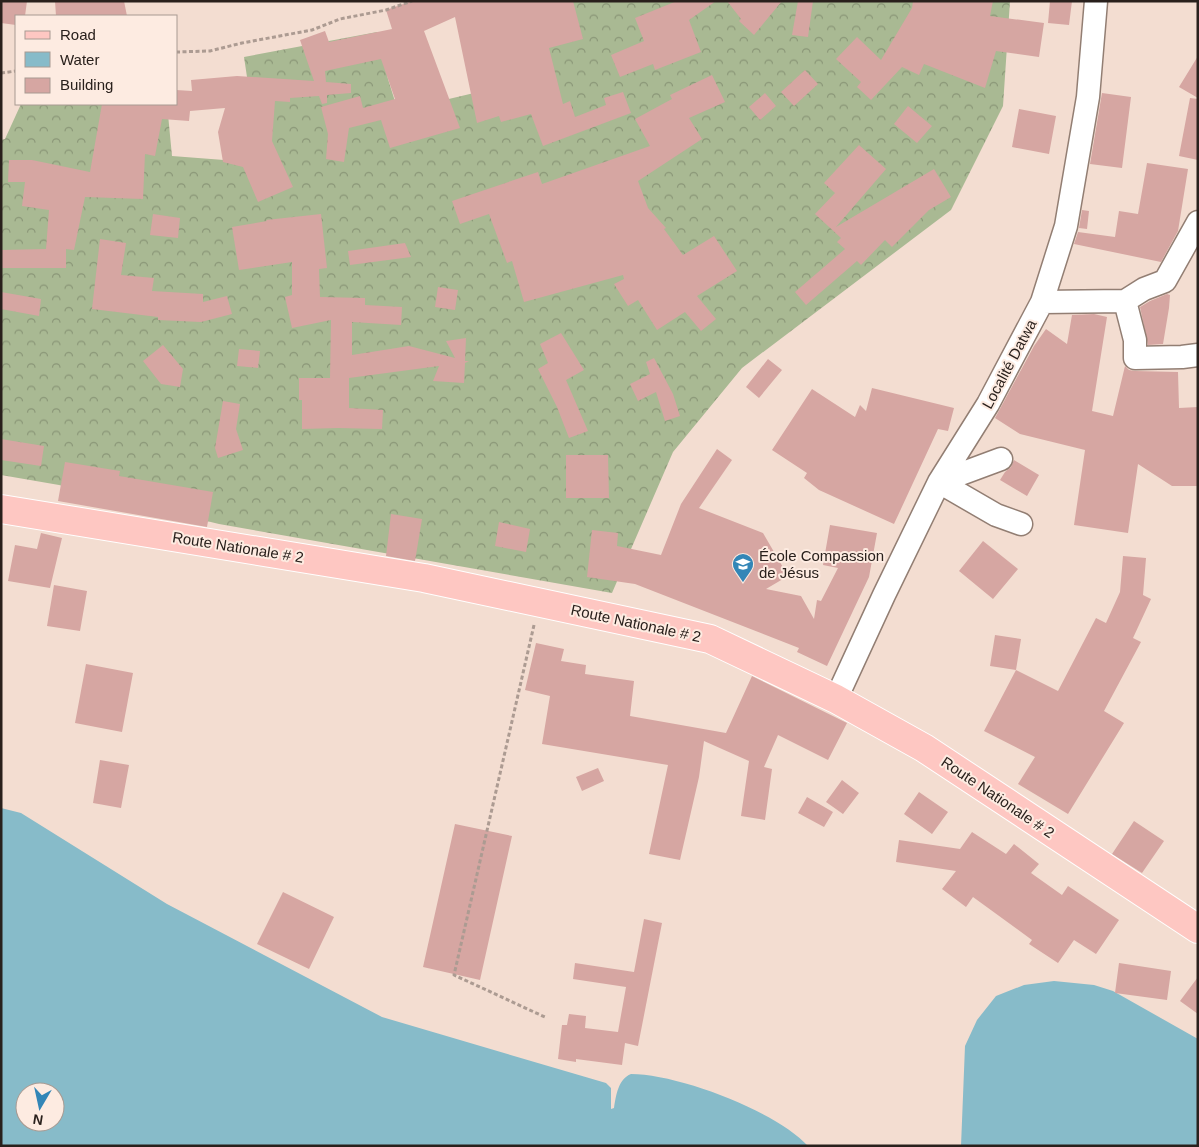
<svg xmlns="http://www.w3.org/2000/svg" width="1199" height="1147" font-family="Helvetica,sans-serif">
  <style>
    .forest { fill: url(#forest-crowns) }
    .water { fill: #87bbc9; fill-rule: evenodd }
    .building { fill: #d6a6a2 }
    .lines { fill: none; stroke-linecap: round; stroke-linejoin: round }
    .minor-casing { stroke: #927e73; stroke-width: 25 }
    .major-casing { stroke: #fff; stroke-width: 30 }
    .path { stroke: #ac9b92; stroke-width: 3; stroke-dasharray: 4 2.5; stroke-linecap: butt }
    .minor { stroke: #fff; stroke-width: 22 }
    .major { stroke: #fec7c2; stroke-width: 28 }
    .labels { text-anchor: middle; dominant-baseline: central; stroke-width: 4; stroke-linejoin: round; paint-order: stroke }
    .street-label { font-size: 15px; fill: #29201c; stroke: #fdebe1 }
    .poi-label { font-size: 15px; fill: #29201c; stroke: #fdebe1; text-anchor: start }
  </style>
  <defs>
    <pattern id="forest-crowns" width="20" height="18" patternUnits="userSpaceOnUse" patternTransform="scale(1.25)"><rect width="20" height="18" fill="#a9b993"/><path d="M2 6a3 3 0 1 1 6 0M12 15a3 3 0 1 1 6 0" fill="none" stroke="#8a9677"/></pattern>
  </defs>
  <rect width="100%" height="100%" fill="#f3ddd1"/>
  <path class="forest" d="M500 1H1010L1003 106 951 210 742 368 673 452 612 593 219 524 59 485 1 475V140L5 139 21 104H167L172 156 250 162 247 77 244 57 377 32 388 79 398 111 521 82Z"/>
  <path class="water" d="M1 808 21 813 167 904 382 1017 606 1083 611 1088V1109L614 1108C616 1096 618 1079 631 1074 678 1074 776 1111 808 1146H1ZM25 1092H55V1122H25Z
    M1054 981 1094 985 1113 991 1198 1039V1146H961L965 1046 977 1020 996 996 1024 985Z"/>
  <path class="building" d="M1 1H27L25 16H16V25L1 23Z
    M55 1H124L127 16H56Z
    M412 1H573L583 39 549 48 563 104 570 101 575 117 606 105 604 98 623 92 631 113 543 146 531 114 501 122 499 116 477 123 455 17 424 31 460 128 390 148 381 120 349 128 344 162 326 159 328 134 321 107 360 96 363 108 395 99 381 59 325 71 326 82 351 84V93L327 95V103L322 104 319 96 290 98V102L275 101 272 141 293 187 258 202 243 167 223 162 218 132 225 108 190 111 189 121 162 119 155 156 145 154 143 199 85 197 74 250 66 249V268H1V250L46 249 49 210 22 206 25 182H8L9 160H32L90 172 102 104H176V90L192 91 191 80 237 76 314 81 300 40 325 31 329 42 392 29 386 10Z
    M677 1H716L689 20 701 52 655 70 653 64 620 77 611 55 644 41 635 18Z
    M727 1H782L754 35 739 21 741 19Z
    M798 1H813L808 37 792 35Z
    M913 1H993L990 16 1044 23 1039 57 996 51 985 88 924 64 919 75 902 67 871 100 857 87 861 82 836 59 857 37 881 60 912 8Z
    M1050 1H1072L1069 25 1048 23Z
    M1198 56V98L1179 87Z
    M805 70 818 84 794 106 781 92Z
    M712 75 725 102 689 118 702 139 638 181 648 208 666 228 664 229 683 255 714 236 737 271 697 296 716 319 701 331 685 312 657 330 638 300 628 306 614 284 624 279 623 275 524 302 512 261 507 263 489 214 460 224 452 201 538 172 542 184 650 146 635 119 672 99 670 95Z
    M765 93 776 106 760 120 749 107Z
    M1102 93 1131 97 1122 168 1090 164Z
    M1190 98 1198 99V160L1179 156Z
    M908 106 932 126 917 143 894 124Z
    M1019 109 1056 116 1049 154 1012 147Z
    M859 145 886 169 836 227 934 169 951 197 929 210 892 247 885 240 861 265 857 261 806 305 795 292 845 249 837 242 841 238 815 214 835 193 824 183Z
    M1147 163 1188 169 1178 231 1161 262 1074 244 1078 232 1115 237 1119 211 1138 214Z
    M1082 210 1089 211 1087 229 1079 228Z
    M153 214 180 218 178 238 150 235Z
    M321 214 327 268 319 269 320 297 365 298V305L402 307 401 325 352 322V355L409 346 455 358 446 341 466 338 465 361H469L465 363 464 383 433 381 439 366 349 378V408L383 410 382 429 338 428 302 429V400H299V378H330L331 320 292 328 285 297 292 295V262L239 270 232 227 267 221 266 220Z
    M100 239 126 243 121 275 154 278 152 291 203 294V302L227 296 232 314 201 322 158 320V317L92 309Z
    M405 243 411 257 350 265 348 251Z
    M438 287 458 290 455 310 435 307Z
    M1 292 41 299 39 316 1 309Z
    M1167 294 1170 295 1169 308 1163 344 1148 345 1140 307 1150 301Z
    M1094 314 1107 317 1092 411 1113 416 1125 366 1129 370 1135 371 1178 372 1179 408 1198 407V486H1172L1138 464 1128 533 1074 525 1085 450 1020 434 995 418 1034 346 1046 329 1067 344 1072 315Z
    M561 333 584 370 566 380 588 431 569 438 557 407 538 369 548 363 540 344Z
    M163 345 183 369 180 387 161 384 143 361Z
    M239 349 260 351 258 368 237 366Z
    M654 358 673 394 680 416 665 421 656 392 638 401 630 384 650 374 646 362Z
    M768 359 782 370 759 398 746 387Z
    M872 388 954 408 948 431 938 429 894 524 819 490 804 478 807 473 772 450 812 389 855 417 860 405 866 411Z
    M223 401 240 404 236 429 243 450 218 458 215 448Z
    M1 439 44 446 41 466 1 460Z
    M717 449 732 460 699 508 763 533 788 576 766 589 801 596 814 619 817 600 821 601 838 568 823 565 830 525 877 533 869 577 827 666 797 652 799 648 635 584 587 577 592 530 618 533 617 546 661 555 681 504Z
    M566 455H608L609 498H566Z
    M1014 460 1039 475 1027 496 1000 480 1005 472 1011 467Z
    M65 462 120 471 119 476 213 492 207 527 58 501Z
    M391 514 422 519 415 561 386 556Z
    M499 522 530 529 526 552 495 546Z
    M41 533 62 538 50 588 8 581 15 545 37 549Z
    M983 541 1018 569 993 599 959 571Z
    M1123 556 1146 558 1143 595 1151 599 1133 638 1141 642 1104 711 1124 723 1068 814 1018 784 1035 757 984 731 1016 670 1058 691 1096 618 1106 623 1120 592Z
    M54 585 87 591 80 631 47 626Z
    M995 635 1021 639 1016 670 990 666Z
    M536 643 564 649 561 661 586 665 585 674 634 681 630 716 726 733 752 676 847 723 828 760 778 735 764 767 772 769 765 820 741 816 749 761 704 741 699 777 680 860 649 854 668 765 542 744 550 696 525 690Z
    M86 664 133 673 122 732 75 723Z
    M100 760 129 765 121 808 93 803Z
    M598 768 604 781 582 791 576 777Z
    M842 780 859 793 843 814 826 802Z
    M919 792 948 812 932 834 904 814Z
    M807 797 833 812 824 827 798 813Z
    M1134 821 1164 841 1142 873 1112 854Z
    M455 824 512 836 480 980 423 967Z
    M972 832 1006 854 1014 844 1039 864 1031 873 1062 895 1068 886 1119 920 1096 954 1074 940 1058 963 1029 944 1032 940 973 897 966 907 942 889 956 871 896 862 899 840 960 849Z
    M283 892 334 917 309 969 257 944Z
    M644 919 662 923 638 1046 625 1043 622 1065 576 1059V1062L558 1059 562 1025H567L569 1014 586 1016 585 1028 618 1032 626 987 573 979 575 963 634 972Z
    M1119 963 1171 971 1167 1000 1115 993Z
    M1198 977V1014L1180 1001Z"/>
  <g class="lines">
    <g class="minor-casing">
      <path id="minor" d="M1125 301 1135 340V358L1182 357 1198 355
        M1042 302 1125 301 1144 289 1165 281 1198 222
        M939 482 996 515 1021 524
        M939 482 1001 459
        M836 699 884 595 939 482 988 404 1042 302 1066 226 1088 97 1096 1"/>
    </g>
    <g class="major-casing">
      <path id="major" d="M1 509 424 578 710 639 836 699 924 748 1198 929"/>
    </g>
    <path class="path" d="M176 52 210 51 242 43 312 30 340 19 386 10 412 1
      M1 73 16 71
      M534 625 454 975 547 1018"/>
    <use href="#minor" class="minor"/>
    <use href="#major" class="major"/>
  </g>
  <defs>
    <g id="school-pin" transform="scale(1.125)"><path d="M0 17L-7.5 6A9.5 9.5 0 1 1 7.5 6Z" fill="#3386b7" stroke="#fdebe1"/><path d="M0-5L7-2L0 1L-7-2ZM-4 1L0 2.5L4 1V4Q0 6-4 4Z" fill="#fff"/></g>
  </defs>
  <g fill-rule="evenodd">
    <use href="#school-pin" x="743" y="564"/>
  </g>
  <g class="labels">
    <g class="street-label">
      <text transform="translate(1009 364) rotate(-62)">Localité Datwa</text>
      <text transform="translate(238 547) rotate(9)">Route Nationale # 2</text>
      <text transform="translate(636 623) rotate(12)">Route Nationale # 2</text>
      <text transform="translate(998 797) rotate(34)">Route Nationale # 2</text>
    </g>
    <g class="poi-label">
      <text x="759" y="555">École Compassion<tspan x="759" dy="17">de Jésus</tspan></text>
    </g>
  </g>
  <rect width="1199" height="1147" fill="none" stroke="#29201c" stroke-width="5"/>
  <rect x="15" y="15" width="162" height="90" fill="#fdebe1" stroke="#a89a92"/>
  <rect x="25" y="31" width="25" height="8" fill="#fec7c2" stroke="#a89a92"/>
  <text x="60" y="40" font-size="15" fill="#29201c">Road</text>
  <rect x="25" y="52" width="25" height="15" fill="#87bbc9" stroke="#a89a92"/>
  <text x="60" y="65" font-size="15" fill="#29201c">Water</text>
  <rect x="25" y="78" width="25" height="15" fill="#d6a6a2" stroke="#a89a92"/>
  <text x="60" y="90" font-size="15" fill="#29201c">Building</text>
  <g transform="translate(40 1107) rotate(189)"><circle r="24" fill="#fdebe1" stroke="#a89a92"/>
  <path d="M0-4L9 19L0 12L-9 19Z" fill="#3386b7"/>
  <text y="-8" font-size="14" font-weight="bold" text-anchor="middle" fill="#29201c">N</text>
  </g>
</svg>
